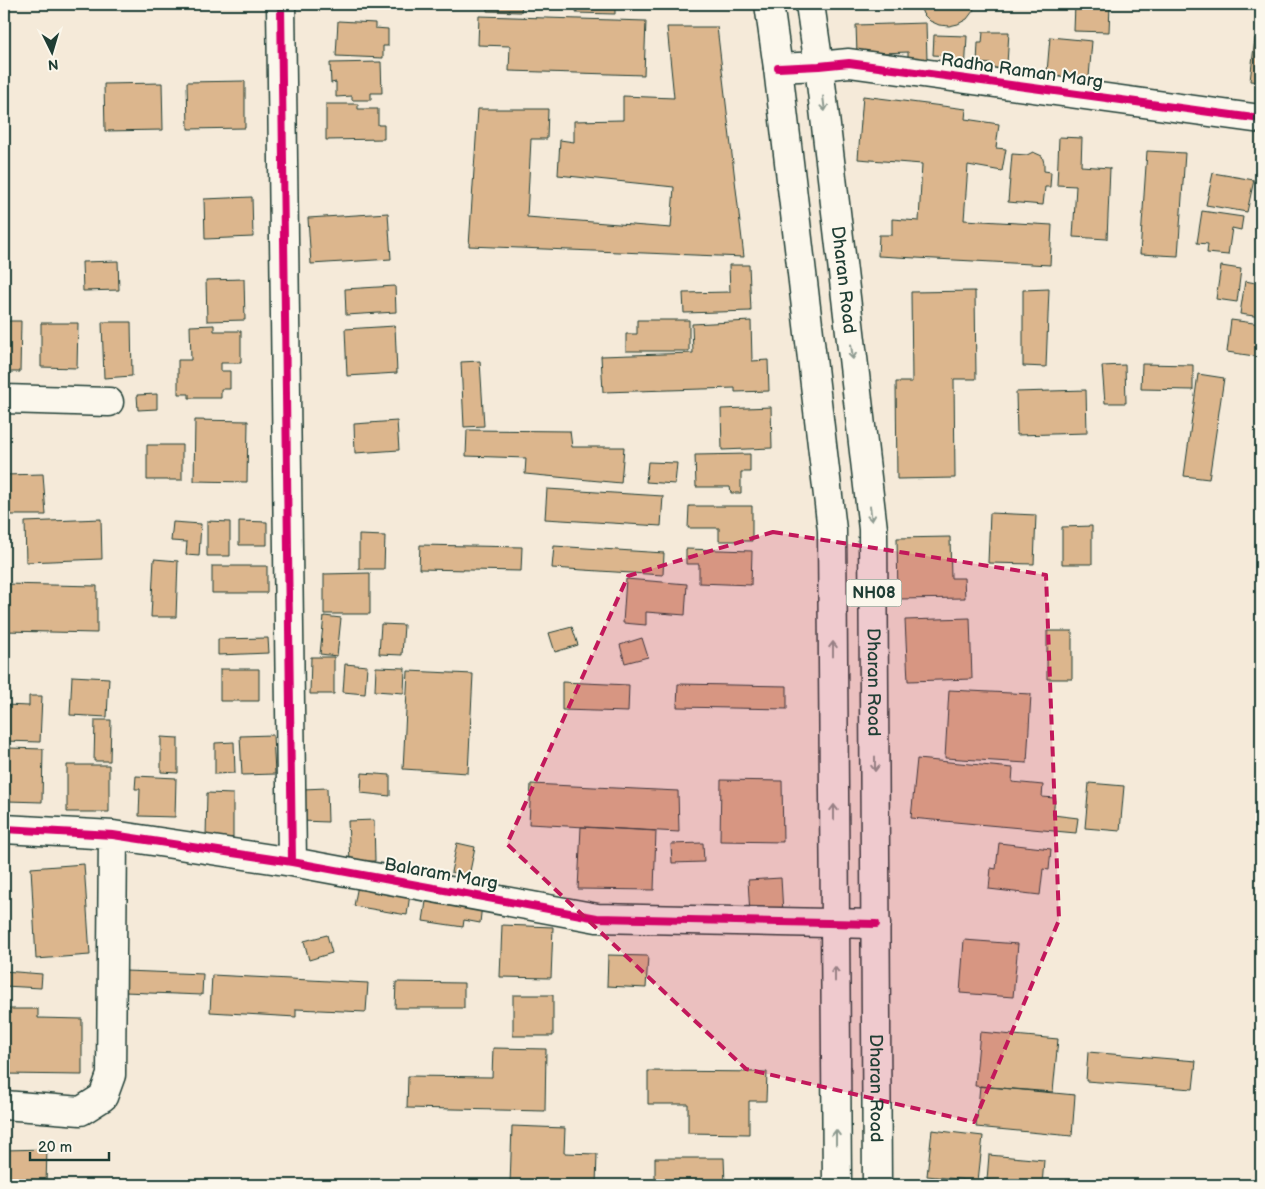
<svg xmlns="http://www.w3.org/2000/svg" width="1265" height="1189" font-family="'Balsamiq Sans',sans-serif">
  <style>
    .building { fill: #dcb68d; stroke: #1f3d34 }
    .lines { fill: none; stroke-linecap: round; stroke-linejoin: round }
    .minor-casing { stroke: #1f3d34; stroke-width: 31 }
    .primary-casing { stroke: #1f3d34; stroke-width: 31 }
    .minor { stroke: #fbf7ec; stroke-width: 28 }
    .primary { stroke: #fbf7ec; stroke-width: 28 }
    .cycleway-casing { stroke: #fbf7ec; stroke-width: 11 }
    .cycleway { stroke: #d6006c; stroke-width: 8 }
    .oneway { stroke: #8d9a90 }
    .marked { fill: #c2185b; fill-opacity: 0.2; stroke: #c2185b; stroke-width: 4; stroke-dasharray: 10 6; stroke-linejoin: round }
    .labels { text-anchor: middle; dominant-baseline: central; stroke-width: 4; stroke-linejoin: round; paint-order: stroke }
    .shield { fill: #fbf7ec; stroke: #61756b; stroke-width: 1 }
    .shield-label { font-size: 16px; font-weight: bold; fill: #1f3d34 }
    .street-label { font-size: 18px; fill: #1f3d34; stroke: #fbf7ec }
  </style>
  <rect width="100%" height="100%" fill="#f5ead9"/>
  <filter id="ink" filterUnits="userSpaceOnUse"><feTurbulence type="fractalNoise" baseFrequency=".02" numOctaves="2"/><feDisplacementMap in="SourceGraphic" scale="10" xChannelSelector="R" yChannelSelector="G"/><feConvolveMatrix kernelMatrix="1 2 1 2 8 2 1 2 1" color-interpolation-filters="sRGB"/></filter>
  <g filter="url(#ink)">
    <path class="building" d="M328 4H372L371 8 328 6Z
      M487 4H522L521 12 487 11Z
      M577 4H615V14L576 13Z
      M632 4H675V6L632 8Z
      M919 4H976L973 11 967 19 958 24 949 26 939 25 930 21 923 14Z
      M1075 4H1110L1109 32 1074 31Z
      M479 16 646 21 644 75 509 71 510 46 478 45Z
      M338 21 375 23V28L388 29V46H383V58L336 56Z
      M926 23 927 61 908 62V52L857 54 856 25Z
      M667 27H717L744 257 469 246 478 109H548L547 139H531L527 217 671 228 674 187 558 175 560 140 574 142V121L623 120V96L674 98Z
      M983 32H1009L1007 64H1003L1002 69H992L993 64 977 63 978 43H982Z
      M934 35 967 36 965 73 946 72 947 56 933 55Z
      M1050 37 1092 41 1088 89 1046 84Z
      M1255 38 1261 39V82L1250 81Z
      M381 62 382 93H371V100H352V96L336 97V82L331 83 330 63Z
      M245 81V128L188 129 187 82Z
      M162 83 163 130 105 131 104 84Z
      M863 96 966 109 965 119 999 124 996 148 1006 149 1002 171 968 165 964 220 1052 225 1050 265 878 256 879 235H892V219L919 221 922 164 858 159Z
      M326 104H358V109H378V125H384V139L326 140Z
      M1059 137 1082 138 1081 166 1110 168 1107 239 1073 237 1076 186 1057 185Z
      M1147 151 1185 153 1178 256 1140 254Z
      M1033 152 1042 156 1044 163V171L1051 172 1050 187H1045L1043 205 1008 202 1012 154 1027 155Z
      M1213 173 1254 180 1247 212 1206 205Z
      M252 197 253 237 205 239 204 199Z
      M1202 211 1243 217 1241 230 1232 228 1228 255 1207 253 1208 244 1197 243Z
      M388 213 391 259 311 264 308 218Z
      M118 261 119 290 83 291 82 262Z
      M729 265H749L751 311 684 313 683 293 730 292Z
      M1221 266 1241 269 1237 302 1216 299Z
      M244 279 245 320 207 321 206 280Z
      M1245 281 1261 284V317L1240 314Z
      M395 286 396 312 346 315 345 289Z
      M1049 289 1046 367 1023 366V290Z
      M975 291 976 379H954L955 478 897 479 896 382H912L911 292Z
      M637 320H689V351H626V334H637Z
      M1231 320 1261 324V357L1227 352Z
      M4 321H21L20 372H4Z
      M751 321 752 361 768 360 769 391 735 392V388L603 392 601 356 693 353 692 324Z
      M102 322H131L132 376 104 378Z
      M41 323H78L77 368 41 367Z
      M214 325V331H241V363H221V371H230V389H221V398H189V394H178V360H191L190 326Z
      M395 326 397 373 347 376 345 329Z
      M480 361 484 426 464 427 461 362Z
      M1142 364 1193 365V390L1141 389Z
      M1125 365 1126 403H1105L1102 366Z
      M1198 374 1224 378 1209 479 1184 476Z
      M1086 390 1087 433 1017 435 1016 392Z
      M157 394V409L138 410 137 395Z
      M771 407 772 448 722 450 721 409Z
      M195 420 248 421 247 482 194 481Z
      M397 421 399 450 355 453 354 424Z
      M467 430 570 431 572 447H624L621 483 525 474 526 458 466 456Z
      M147 445H182V480H147Z
      M750 454V472H741V493H731L730 487H696L695 455Z
      M648 462 677 463 675 484 646 482Z
      M43 474 46 515H4V475Z
      M547 489 663 496 661 526 545 519Z
      M689 506H752V541H719V528H688Z
      M990 513 1036 515 1034 564 988 563Z
      M101 519 102 559 26 562 25 522Z
      M207 521 230 522V556H207Z
      M239 521 267 522V545H239Z
      M173 522 201 524 199 556 186 555 187 542 171 541Z
      M1092 526V564H1062V527Z
      M359 535 385 536 384 569H359Z
      M950 537 951 578H964L965 598 898 599 897 538Z
      M420 545 522 547 521 571 419 569Z
      M554 546 664 553 663 575 552 568Z
      M686 549 752 551 751 585 699 583V564H686Z
      M154 559 178 561 176 617H151Z
      M212 566H267V593H212Z
      M370 573V614H324V574Z
      M626 579 687 584 685 615 646 612V625L623 623Z
      M4 584 97 586V633L4 631Z
      M324 616 341 618 337 656 320 654Z
      M970 618 972 679 908 681 905 620Z
      M381 624 404 625 402 655 379 654Z
      M572 627 578 645 555 652 549 633Z
      M1047 631H1072V679H1047Z
      M268 638 269 653 218 655V639Z
      M642 638 648 657 625 663 620 645Z
      M311 657H334V694H310Z
      M345 664 367 666 365 694 343 692Z
      M376 667 405 668 404 693 375 691Z
      M220 669H259V701H220Z
      M408 671 473 674 468 773 403 769Z
      M72 676 109 678 107 717 70 715Z
      M562 682 629 685 628 712 562 710Z
      M678 684 787 686V709L677 707Z
      M949 690 1031 694 1027 763 945 758Z
      M29 696H42L40 742 4 741V705L29 706Z
      M95 720H111L110 761H94Z
      M273 735 275 774 242 775 240 736Z
      M161 737 178 738V773L161 772Z
      M234 742 235 773 215 774V743Z
      M8 748 43 749 42 802 7 801Z
      M917 759 1013 768 1012 782 1043 785 1042 797 1055 798 1053 815 1078 818 1076 833 911 818Z
      M67 765H109V812H67Z
      M362 773 390 775V796L361 793Z
      M136 776 176 778 175 817 139 816 140 789H135Z
      M721 780 782 781 783 842 720 841Z
      M1089 783 1124 786 1120 831 1085 828Z
      M531 784 678 791 679 832 529 824Z
      M327 788 328 822 301 821 303 789Z
      M207 793 233 794V838L206 837Z
      M374 820 375 861 350 862 348 821Z
      M581 827 656 831 654 890 578 889Z
      M457 843 475 847 469 876 451 872Z
      M703 843 704 862 672 863 671 844Z
      M999 843 1051 849 1049 870 1043 869 1040 895 989 889 991 868 996 869Z
      M84 864 90 955 36 959 31 868Z
      M781 878 783 913 750 915 748 880Z
      M358 885 410 894 407 915 354 906Z
      M427 895 482 904 480 923 464 920 463 927 423 921Z
      M502 925 553 927 551 978 500 977Z
      M327 935 332 953 309 960 304 941Z
      M964 940 1018 944 1013 997 960 993Z
      M608 955 648 956 646 988 607 986Z
      M4 971 42 974 41 988 4 986Z
      M125 971 203 974 202 995 124 992Z
      M212 975 368 983 366 1012 296 1009V1017L210 1012Z
      M396 982 464 983V1008H395Z
      M513 995H553V1036H513Z
      M4 1009H38V1018L82 1019V1075L4 1074Z
      M980 1032 1058 1039 1053 1092 975 1086Z
      M493 1048 546 1049 545 1111 407 1108 408 1076 492 1077Z
      M1088 1052 1196 1061 1193 1089 1086 1081Z
      M648 1071 767 1072 766 1101H749V1134L688 1133V1104H648Z
      M980 1086 1075 1095 1072 1136 976 1127Z
      M512 1126 565 1128 564 1153 597 1154 596 1185H510Z
      M932 1130 983 1136 978 1181 927 1176Z
      M47 1149 46 1185H4V1150Z
      M989 1155 1044 1160 1042 1185 987 1180Z
      M655 1158H724L725 1185H655Z"/>
    <g class="lines">
      <g class="minor-casing">
        <path id="minor" d="M281 4 292 862
          M778 68 819 66 849 63 1261 119
          M4 399 109 402
          M4 829 113 835 292 862 597 918 876 924
          M4 1105 81 1111 103 1097 111 1075 113 835"/>
      </g>
      <g class="primary-casing">
        <g id="primary">
          <path d="M769 4 778 68 832 530 837 1185"/>
          <path id="s1" d="M810 4 819 66 873 529 877 1185"/>
        </g>
      </g>
      <use href="#minor" class="minor"/>
      <use href="#primary" class="primary"/>
      <g class="cycleway-casing">
        <path id="cycleway" d="M281 4 292 862
          M778 68 819 66 849 63 1261 119
          M4 829 113 835 292 862 597 918 876 924"/>
      </g>
      <use href="#cycleway" class="cycleway"/>
    </g>
    <defs><path id="oneway-shaft" d="M-6 0H5M1.5-3L5.5 0L1.5 3" fill="none" stroke-width="1.6" stroke-linecap="round" stroke-linejoin="round" transform="scale(1.25)"/></defs>
    <g class="oneway">
      <use href="#oneway-shaft" transform="translate(824 104) rotate(83)"/>
      <use href="#oneway-shaft" transform="translate(852 352) rotate(83)"/>
      <use href="#oneway-shaft" transform="translate(871 514) rotate(83)"/>
      <use href="#oneway-shaft" transform="translate(833 649) rotate(-90)"/>
      <use href="#oneway-shaft" transform="translate(875 764) rotate(90)"/>
      <use href="#oneway-shaft" transform="translate(834 812) rotate(-90)"/>
      <use href="#oneway-shaft" transform="translate(835 974) rotate(-90)"/>
      <use href="#oneway-shaft" transform="translate(836 1137) rotate(-90)"/>
    </g>
  </g>
  <path class="marked" d="M773 532 1046 575 1059 920 974 1122 746 1069 507 844 628 576Z"/>
  <g class="labels">
    <rect class="shield" x="846.5" y="579.5" width="55" height="27" rx="4"/>
    <g class="shield-label">
      <text x="874" y="593">NH08</text>
    </g>
    <g class="street-label">
      <text transform="translate(1022 71) rotate(8)">Radha Raman Marg</text>
      <text stroke="none"><textPath href="#s1" startOffset="278">Dharan Road</textPath></text>
      <text stroke="none"><textPath href="#s1" startOffset="682">Dharan Road</textPath></text>
      <text transform="translate(441 874) rotate(10)">Balaram Marg</text>
      <text stroke="none"><textPath href="#s1" startOffset="1088">Dharan Road</textPath></text>
    </g>
  </g>
  <rect width="1265" height="1189" fill="none" stroke="#fbf7ec" stroke-width="20"/>
  <rect x="10" y="10" width="1245" height="1169" fill="none" stroke="#1f3d34" stroke-width="2" filter="url(#ink)"/>
  <g transform="translate(52 52) rotate(175)" stroke="#fbf7ec" stroke-width="4" paint-order="stroke">
  <path d="M0-4L9 19L0 12L-9 19Z" fill="#1f3d34"/>
  <text y="-8" font-size="14" font-weight="bold" text-anchor="middle" fill="#1f3d34">N</text>
  </g>
  <path d="M30 1152v8h79v-8" fill="none" stroke="#1f3d34" stroke-width="2.5"/>
  <text x="38" y="1152" font-size="15" fill="#1f3d34" stroke="#fbf7ec" stroke-width="4" paint-order="stroke">20 m</text>
</svg>
